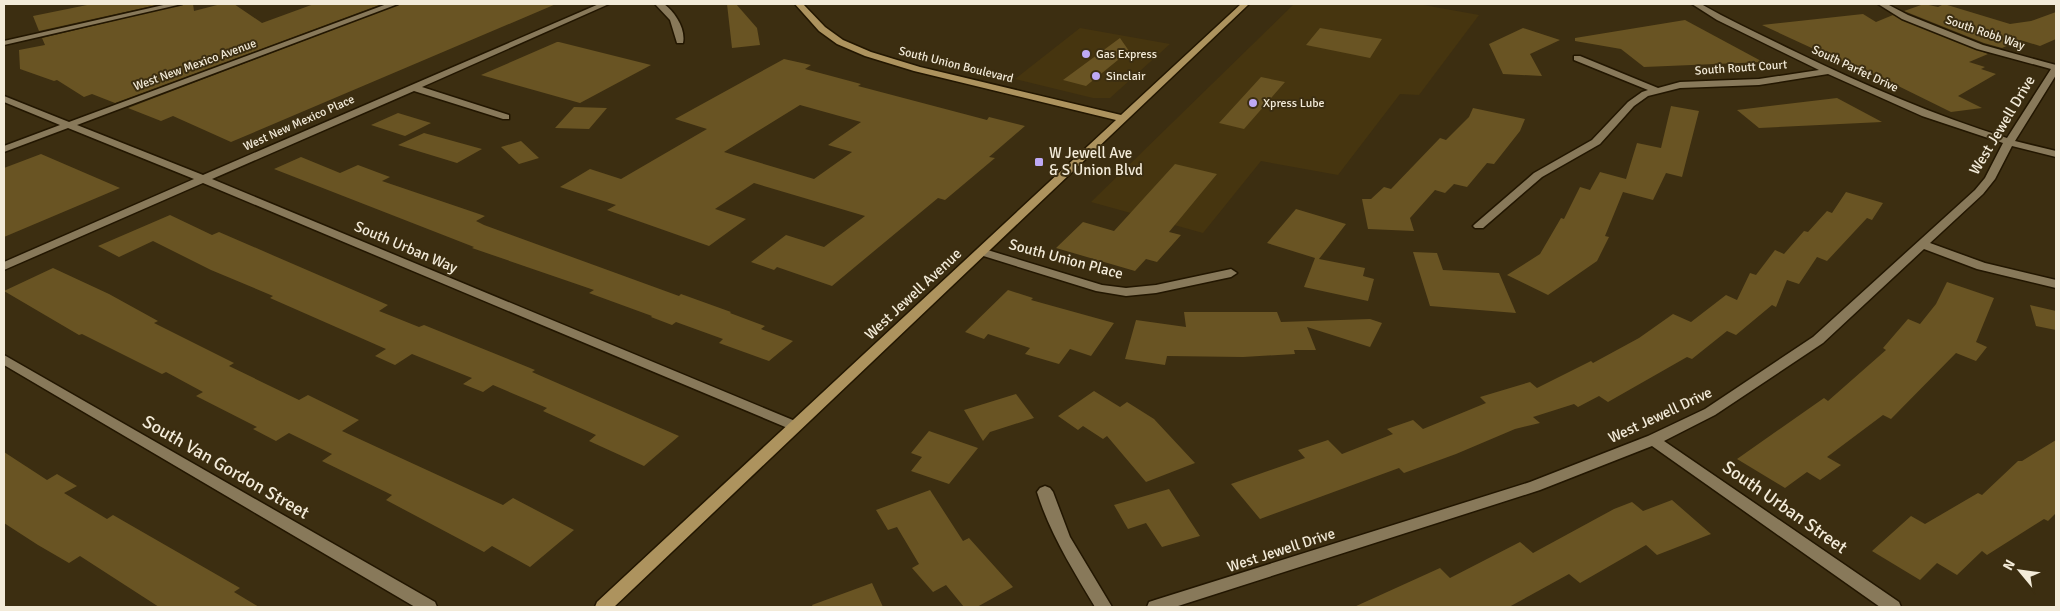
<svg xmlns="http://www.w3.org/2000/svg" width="2060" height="611" font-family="Signika,sans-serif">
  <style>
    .built { fill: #46350f }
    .building { fill: #695423; fill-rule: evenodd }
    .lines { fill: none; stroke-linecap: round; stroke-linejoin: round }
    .minor-casing { stroke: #221600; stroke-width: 3 }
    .major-casing { stroke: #221600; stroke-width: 3 }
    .minor { fill: #88795a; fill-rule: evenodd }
    .major { fill: #ad935e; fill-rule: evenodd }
    .poi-dot { fill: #bea9f5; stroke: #3c2e11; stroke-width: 2 }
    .labels { text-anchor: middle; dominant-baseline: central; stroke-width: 4; stroke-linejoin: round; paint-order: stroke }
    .far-street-label { font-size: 12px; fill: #f3ebd9; stroke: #3c2e11 }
    .far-poi-label { font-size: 12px; fill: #f3ebd9; stroke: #3c2e11; text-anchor: start }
    .street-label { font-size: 15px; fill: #f3ebd9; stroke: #3c2e11 }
    .poi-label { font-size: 15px; fill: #f3ebd9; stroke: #3c2e11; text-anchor: start }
    .near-street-label { font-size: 18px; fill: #f3ebd9; stroke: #3c2e11 }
  </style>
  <rect width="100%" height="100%" fill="#3c2e11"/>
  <path class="built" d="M1294 4H1418L1479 15 1419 95 1400 94 1338 175 1261 161 1203 233 1091 202Z
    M1080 28 1170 44 1110 98H1093L1015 79Z"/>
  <path class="building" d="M92 4H161L39 31 33 16Z
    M184 4H193L194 11 221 4H234L262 23 314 4H382L115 103 92 94 84 97 57 80 54 81 20 69 19 50 45 45 42 38Z
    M400 4H556L231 142 173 116 161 121 128 108Z
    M727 4H736L757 28 760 45 732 48Z
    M1924 4 1938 7 1944 4 2010 24 2031 21 2056 12V39L2040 46 2020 40 2002 48 1984 43 1904 11Z
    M1863 14 1876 22 1893 15 1988 54 1969 62 1985 67 1981 69 1996 74 1958 96 1982 108 1951 112 1884 79H1879L1762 25Z
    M1685 20 1763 62 1644 67 1621 49 1575 41V38Z
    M1320 28 1382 39 1370 58 1306 45Z
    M1523 28 1560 40 1530 54 1542 76 1503 74 1489 44Z
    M1120 38 1129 51 1086 86 1063 80Z
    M557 42H559L651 65 580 103 481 75Z
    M784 59 811 65 805 69 861 84 858 86 987 120 989 117 1025 126 989 157 995 158 945 200 938 198 832 286 777 267 774 270 751 262 786 235 824 247 865 216 754 183 715 209 746 219 709 246 607 210 616 205 560 187 590 169 621 179 707 129 675 119ZM800 105 861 122 828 145 852 152 814 179 724 152Z
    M1261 77 1285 82 1244 129 1219 123Z
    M1837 98 1882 122 1759 128 1737 110Z
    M1671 106 1699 111 1682 177 1666 173 1653 200 1623 192 1605 236 1609 237 1597 261 1548 295 1507 275 1540 254 1561 218 1564 219 1580 187 1590 190 1600 172 1626 179 1637 143 1661 148Z
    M574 107 607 108 589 129 555 128Z
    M1473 108 1525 119 1520 131 1494 164 1487 163 1467 187 1454 184 1445 193 1435 190 1410 218 1414 231 1368 229 1362 199H1371L1384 187 1391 189 1440 138 1446 140 1469 117Z
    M398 113 431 123 405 136 371 125Z
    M424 133 482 149 457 163 398 145Z
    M521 141 539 158 519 164 501 147Z
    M41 154 120 188 4 237V168Z
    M301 157 340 173 358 165 390 177 382 181 485 216 476 221 484 225 679 296 681 294 731 312 730 313 765 326 761 329 793 341 769 361 719 343 723 339 676 322 672 325 651 317 652 316 589 293 594 290 472 248 474 247 274 169Z
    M1175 164 1217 174 1169 232 1181 235 1157 262 1146 259 1135 271 1056 248 1083 222 1114 231Z
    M1846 192 1883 203 1872 220 1867 218 1827 261 1817 257 1799 284 1787 280 1776 307 1772 305 1736 335 1727 331 1692 359 1687 357 1608 402 1599 396 1578 407 1574 404 1533 417 1540 423 1515 429 1456 454 1404 473 1399 468 1260 519 1231 484 1305 458 1298 450 1328 440 1342 454 1393 434 1387 429 1413 420 1423 429 1486 403 1480 397 1530 382 1537 388 1591 361 1593 363 1639 338 1673 314 1691 322 1726 295 1737 300 1750 273 1756 275 1775 250 1784 254 1804 231 1808 232 1827 211 1832 213Z
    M1296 209 1346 224 1319 259 1365 268 1363 276 1374 279 1368 301 1304 287 1315 258 1267 243Z
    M170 215 212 235 219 232 388 305 379 311 419 327 424 325 535 370 532 372 679 436 644 466 589 441 596 435 543 411 547 408 493 385 483 392 463 384 472 378 412 354 395 365 375 356 386 349 270 298 273 296 211 270 153 241 119 257 98 246Z
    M1413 252 1437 253 1443 270 1499 273 1516 313 1430 306Z
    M53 268 109 294 158 321 154 323 234 363 229 366 299 400 308 395 359 420 342 431 503 505 513 498 574 530 530 567 492 546 484 552 386 500 392 495 322 461 332 454 289 433 276 441 253 429 257 427 196 396 203 392 166 372 162 374 82 334 79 335 4 291Z
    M1947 282 1994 298 1976 342 1987 347 1976 361 1956 353 1891 419 1883 415 1827 457 1841 465 1820 480 1807 472 1785 488 1737 459 1824 398 1828 401 1886 350 1883 348 1908 319 1920 324 1936 304Z
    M1008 290 1033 298 1031 300 1114 323 1091 356 1070 349 1059 364 1025 354 1030 348 988 334 984 339 965 332Z
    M2030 305 2056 311V330L2036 326Z
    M1184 312H1277L1281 322 1370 319 1382 323 1370 347 1307 327 1316 350H1294L1295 354 1243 357 1167 356 1165 365 1125 359 1136 320 1186 327Z
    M1094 391 1120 407 1127 402 1154 419 1195 463 1146 482 1107 436 1103 439 1083 426 1078 430 1058 416Z
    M1016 394 1034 418 990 432 983 441 964 410Z
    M929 431 978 448 949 484 911 471 922 457 911 453Z
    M2056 440V513L2048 521 2044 519 1987 555 1982 551 1957 575 1937 563 1920 580 1872 551 1911 516 1925 524 1978 493 1982 495 2018 461H2022Z
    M4 452 47 480 57 474 77 486 64 493 107 519 113 515 240 588 234 592 259 607H159L80 556 69 563 38 545 4 523Z
    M1169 489 1200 536 1162 547 1146 523 1128 529 1114 505Z
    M930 490 963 541 969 538 1013 587 977 607H964L946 585 933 592 912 568 919 564 897 527 888 530 876 510Z
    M1672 500 1711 534 1657 555 1646 545 1580 583 1569 574 1509 607H1354L1440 568 1450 578 1520 542 1533 553 1614 509 1632 502 1643 511Z
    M872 583 883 607H813L812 605Z"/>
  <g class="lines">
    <g class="minor-casing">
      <path id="minor" d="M168 4H182L4 45V41Z
        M387 4H398L77 125 203 175 599 4H609L422 87 509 115V119H503L414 91 212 179 800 423 802 426 800 429H790L203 183 4 270V262L194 179 68 128 4 152V146L60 125 4 102V96L69 122Z
        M655 4H664C675 12 686 29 683 43H677L670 20Z
        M1692 4H1701C1732 22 1764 36 1796 52 1864 85 1934 115 2007 138L2051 69 1977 49 1902 19 1878 4H1887L1908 15 1983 45 2056 65V75L2015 141 2056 151V157L2012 146 1995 179 1983 194 1930 243 1985 263 2056 280V288L1977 269 1924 249 1823 343 1715 415 1664 441 1899 602 1901 607H1880L1652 446 1540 490 1175 607H1147L1149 602 1155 600 1530 482 1648 436 1705 409 1813 337 1975 190 1985 178 2003 143 1922 116 1828 74 1759 85 1680 88 1648 96 1634 106 1600 144 1542 177 1483 228H1475L1473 226 1475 224 1534 173 1592 140 1628 102 1642 92 1648 90 1574 60V56H1580L1658 88 1680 82 1759 79 1819 70 1717 20Z
        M981 248 1102 285 1126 288 1156 285 1231 269 1237 273 1231 277 1156 293 1126 296 1096 291 977 254 975 252 977 250Z
        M4 355 435 602 437 607H415L4 365Z
        M1045 486 1050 488 1053 492 1070 537 1112 607H1095C1073 570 1050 534 1037 492L1040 488Z"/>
    </g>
    <g class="major-casing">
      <path id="major" d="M795 4H803L825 27 843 40 871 52 920 67 1121 115 1241 4H1249L614 607H595L597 602 1116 120 914 71 865 56 837 44 819 31Z"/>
    </g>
    <use href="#minor" class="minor"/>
    <use href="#major" class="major"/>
  </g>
  <g class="poi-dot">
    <circle cx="1086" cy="54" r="5"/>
    <circle cx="1096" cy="76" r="5"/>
    <circle cx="1253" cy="103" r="5"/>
    <rect x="1034" y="157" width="10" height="10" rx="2.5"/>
  </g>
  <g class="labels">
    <g class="far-street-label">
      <text transform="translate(1985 33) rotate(19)">South Robb Way</text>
      <text transform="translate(195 65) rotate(-20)">West New Mexico Avenue</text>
      <text transform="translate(956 65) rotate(14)">South Union Boulevard</text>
      <text transform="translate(1741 68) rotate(-4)">South Routt Court</text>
      <text transform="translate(1855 69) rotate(25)">South Parfet Drive</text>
      <text transform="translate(299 123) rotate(-24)">West New Mexico Place</text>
    </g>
    <g class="far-poi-label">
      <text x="1096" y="54">Gas Express</text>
      <text x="1106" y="76">Sinclair</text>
      <text x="1263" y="103">Xpress Lube</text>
    </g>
    <g class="street-label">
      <text transform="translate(2002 125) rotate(-59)">West Jewell Drive</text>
      <text transform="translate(406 247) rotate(23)">South Urban Way</text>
      <text transform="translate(1066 259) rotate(15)">South Union Place</text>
      <text transform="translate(913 294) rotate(-43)">West Jewell Avenue</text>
      <text transform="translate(1660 415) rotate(-25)">West Jewell Drive</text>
      <text transform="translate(1281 550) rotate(-18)">West Jewell Drive</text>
    </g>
    <g class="poi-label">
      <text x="1049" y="153">W Jewell Ave<tspan x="1049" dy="17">&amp; S Union Blvd</tspan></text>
    </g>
    <g class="near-street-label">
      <text transform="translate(226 467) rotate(30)">South Van Gordon Street</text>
      <text transform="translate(1785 507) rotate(35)">South Urban Street</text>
    </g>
  </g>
  <rect width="2060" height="611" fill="none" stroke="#f3ebd9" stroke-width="10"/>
  <g transform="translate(2020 571) rotate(299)" stroke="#3c2e11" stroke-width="4" paint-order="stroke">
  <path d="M0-4L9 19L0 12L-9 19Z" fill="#f3ebd9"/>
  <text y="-8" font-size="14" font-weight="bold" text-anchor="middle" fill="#f3ebd9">N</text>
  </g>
</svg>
